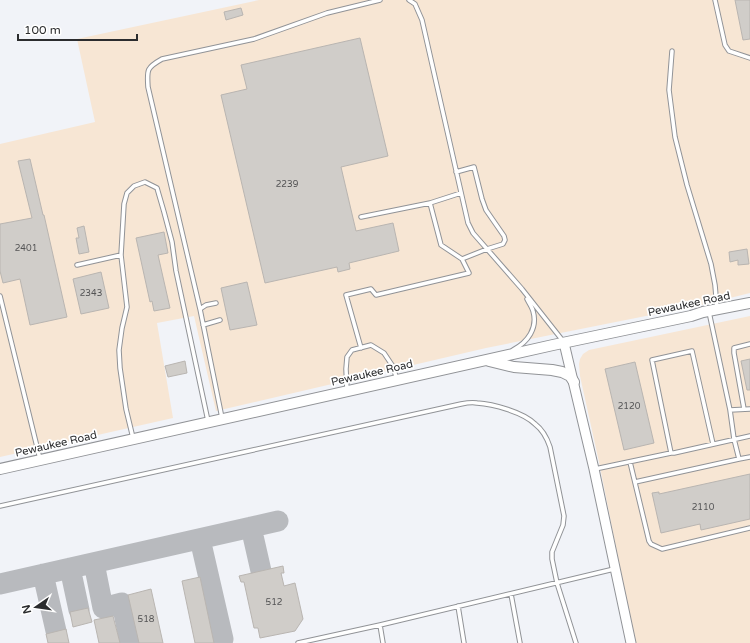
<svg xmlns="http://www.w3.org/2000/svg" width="750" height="643" font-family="'Varela Round',sans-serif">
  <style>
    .industrial { fill: #f7e6d4 }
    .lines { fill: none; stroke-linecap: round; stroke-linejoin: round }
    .taxiway { stroke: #b8babe; stroke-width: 21 }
    .building { fill: #d0cdc9; stroke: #b9b5b1 }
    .service-casing { stroke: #919397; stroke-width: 5.5 }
    .tertiary-casing { stroke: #919397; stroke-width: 11 }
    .secondary-casing { stroke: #919397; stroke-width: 12 }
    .service { stroke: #fff; stroke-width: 3.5 }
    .tertiary { stroke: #fff; stroke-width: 9 }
    .secondary { stroke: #fff; stroke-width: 10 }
    .labels { text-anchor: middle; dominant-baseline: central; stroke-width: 3.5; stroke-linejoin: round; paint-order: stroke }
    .number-label { font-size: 9px; fill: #545455 }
    .street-label { font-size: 11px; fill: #2b2c2e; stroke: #fff }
  </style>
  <rect width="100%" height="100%" fill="#f1f3f8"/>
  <path class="industrial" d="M259 0H750V293L706 304 486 348 216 411 194 316 157 323 173 418 0 457V144L95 122 77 39Z
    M750 316V643H635L599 462 580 376 579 364 580 359 583 354 589 350Z"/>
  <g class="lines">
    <path class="taxiway" d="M251 527 261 571
      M200 539 223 639
      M94 563 103 608 122 603 130 643
      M70 568 79 610
      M43 574 56 631
      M0 584 278 521"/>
  </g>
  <path class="building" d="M735 0H750V39L743 40Z
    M241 8 243 15 226 20 224 12Z
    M360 38 388 156 341 167 356 231 393 223 399 251 349 263 350 269 338 272 337 267 265 283 221 95 247 89 241 65Z
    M30 159 43 215H44L67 317 30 325 20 279 3 283 0 271V224L32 218 18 161Z
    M84 226 89 252 79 254 76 238H79L77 228Z
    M164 232 168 253 158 255 170 308 154 311 152 301 150 302 136 238Z
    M747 249 749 264 738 265V260L730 262 729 252Z
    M101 272 109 308 81 314 73 279Z
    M247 282 257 325 230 330 221 288Z
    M750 359V390H747L741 361Z
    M185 361 187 373 168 377 165 366Z
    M635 362 654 443 624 450 605 369Z
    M750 474V519L701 530 700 524 661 533 652 493 659 492V494Z
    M283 566 284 573H281L284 586 295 583 303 619 295 631 260 638 258 628H254L244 582H241L239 576Z
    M200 577 214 643H195L182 581Z
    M151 589 163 643H139L128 595Z
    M88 608 92 622 73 627 70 612Z
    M113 616 120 643H99L94 620Z
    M66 629 69 643H48L46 634Z"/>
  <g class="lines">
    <g class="service-casing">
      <path id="service" d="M409 0 415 4 422 20 468 223 473 233 522 289 563 341
        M715 0 725 45 729 51 750 58
        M672 51 669 90 675 137 687 185 711 264 715 285 717 308
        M461 193 430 203 441 245 462 259
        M361 217 430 203
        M77 265 121 255
        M0 296 40 459
        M216 303 206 305 200 309 222 418
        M200 309 148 87C147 70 146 68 162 59L254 39 327 13 380 0
        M709 312 730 410 750 409
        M203 325 220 320
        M361 348 346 295 371 289 376 295 469 273 462 259 487 249 503 244 505 240 504 236 486 210 482 199 474 167 456 172
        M513 350C528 342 538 328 533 311 532 307 529 303 527 299
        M347 390 346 369 347 357 352 350 371 345 384 353 392 365 397 379
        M744 409 734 353V348L750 344
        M730 410 734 439 739 459 750 457
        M133 438 126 409 120 368 119 350 122 328 127 307 121 255 124 204 127 193 134 186 145 182 157 188 164 212 172 242 176 271 208 421
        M671 453 652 360 692 351 713 444
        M630 462 649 541 651 544 662 549 750 528
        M595 469 671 453H674L750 436
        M635 482 739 459
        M0 506 461 404C466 403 472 402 477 403 493 404 523 412 535 424 543 430 547 438 550 447L564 516 563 525 552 552V559L557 583 576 643
        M511 594 520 643
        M458 606 464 643
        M380 625 383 643
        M298 643 380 625 614 569"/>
    </g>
    <g class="tertiary-casing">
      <path id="tertiary" d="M564 343 594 469 631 643"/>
    </g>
    <g class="secondary-casing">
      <path id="secondary" d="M489 361 514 367 552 370 562 372 570 376 574 382
        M0 469 553 345 691 316 703 312 750 303"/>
    </g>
    <use href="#service" class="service"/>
    <use href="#tertiary" class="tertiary"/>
    <use href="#secondary" class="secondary"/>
  </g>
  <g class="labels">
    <g class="number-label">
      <text x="287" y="184">2239</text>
      <text x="26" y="248">2401</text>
      <text x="91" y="293">2343</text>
      <text x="629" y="406">2120</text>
      <text x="703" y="507">2110</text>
      <text x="274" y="602">512</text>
      <text x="146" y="619">518</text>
    </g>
    <g class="street-label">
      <text transform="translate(689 304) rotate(-12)">Pewaukee Road</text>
      <text transform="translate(372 373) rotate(-13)">Pewaukee Road</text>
      <text transform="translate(56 444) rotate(-13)">Pewaukee Road</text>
    </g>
  </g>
  <g transform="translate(36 607) rotate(257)" stroke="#ffffff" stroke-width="3" paint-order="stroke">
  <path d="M0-3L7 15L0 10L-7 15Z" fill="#2b2c2e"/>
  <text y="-6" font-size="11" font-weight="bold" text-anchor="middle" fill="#2b2c2e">N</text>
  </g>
  <path d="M18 34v6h119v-6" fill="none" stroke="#2b2c2e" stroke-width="2"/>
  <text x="24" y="34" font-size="12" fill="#2b2c2e" stroke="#ffffff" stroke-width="3" paint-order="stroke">100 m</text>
</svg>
